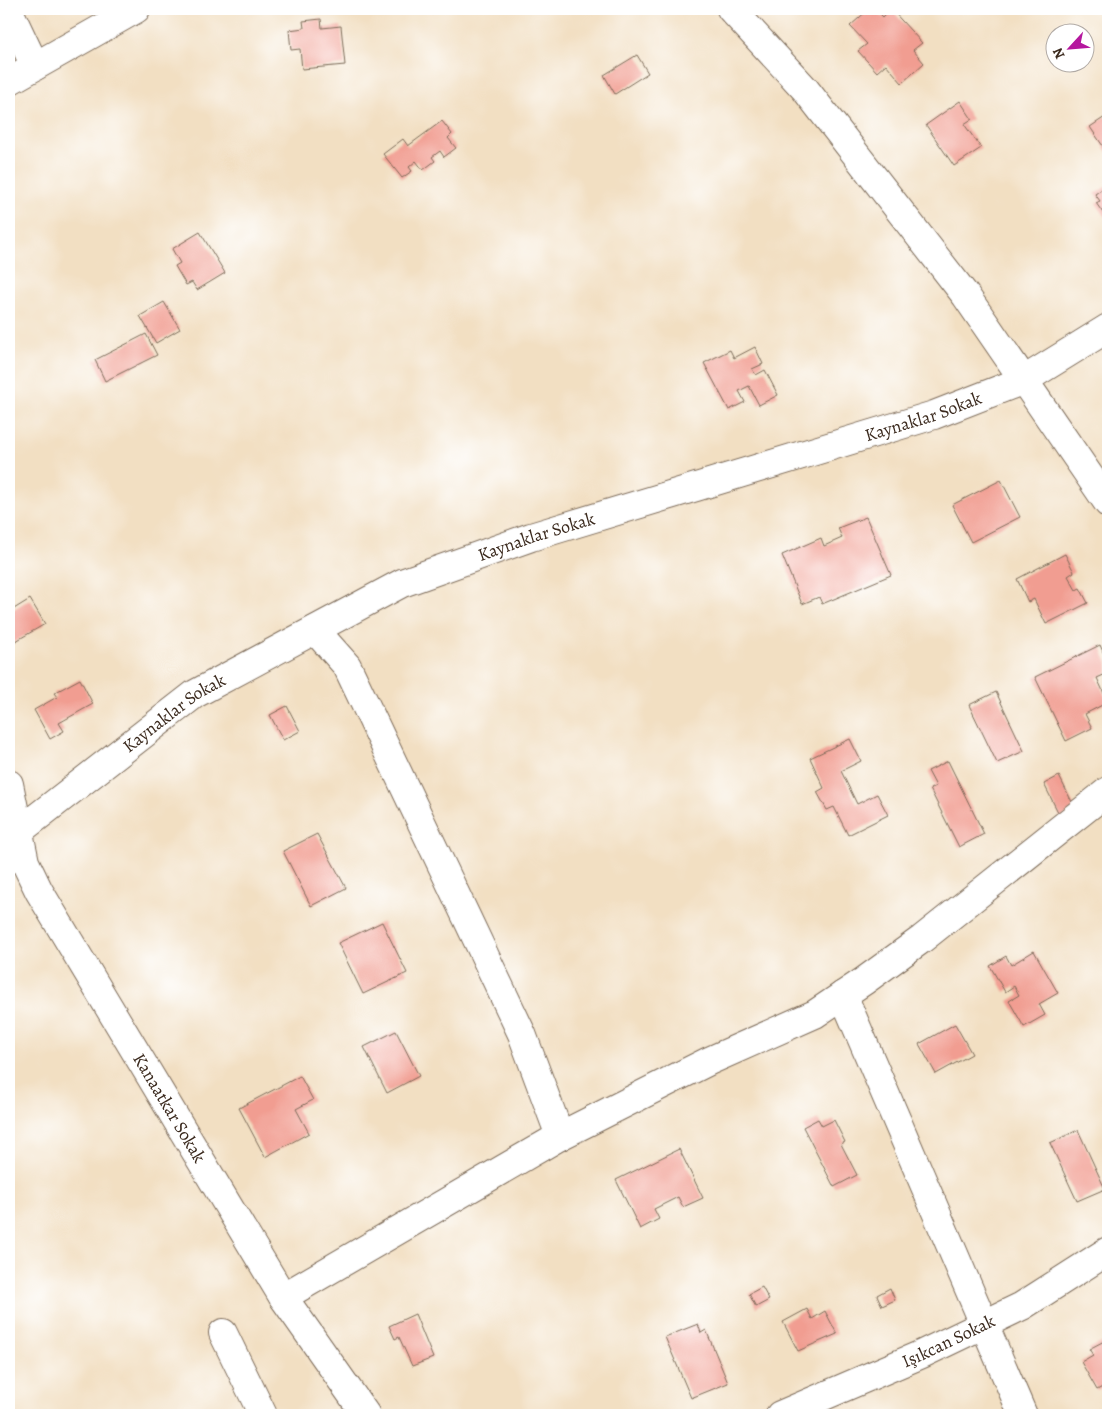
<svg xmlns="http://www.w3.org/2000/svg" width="1117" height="1424" font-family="Alegreya,serif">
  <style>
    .building { fill: #f19d91 }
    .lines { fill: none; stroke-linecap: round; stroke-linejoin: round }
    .minor-casing { stroke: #7b6957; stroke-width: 30 }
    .minor { stroke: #fff; stroke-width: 28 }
    .labels { text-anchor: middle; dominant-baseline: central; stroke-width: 5; stroke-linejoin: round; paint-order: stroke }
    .street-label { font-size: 18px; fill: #3b2a1e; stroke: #fff }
  </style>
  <rect width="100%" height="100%" fill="#fff"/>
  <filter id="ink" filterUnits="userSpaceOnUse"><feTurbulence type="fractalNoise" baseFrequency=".02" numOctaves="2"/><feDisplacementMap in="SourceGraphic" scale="10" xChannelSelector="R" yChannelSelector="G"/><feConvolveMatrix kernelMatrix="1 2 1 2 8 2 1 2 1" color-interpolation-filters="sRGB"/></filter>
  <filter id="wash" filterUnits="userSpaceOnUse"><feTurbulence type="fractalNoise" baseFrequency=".0096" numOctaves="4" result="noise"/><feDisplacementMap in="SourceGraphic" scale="20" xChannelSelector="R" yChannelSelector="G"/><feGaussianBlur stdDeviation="1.12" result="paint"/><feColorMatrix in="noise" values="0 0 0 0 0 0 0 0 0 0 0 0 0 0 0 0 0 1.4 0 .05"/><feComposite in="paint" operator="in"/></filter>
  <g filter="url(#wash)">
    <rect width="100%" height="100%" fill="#f2dfc2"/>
    <g id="blocks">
      <path class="building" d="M869 9H875L883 17 891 9 922 43 913 50 924 63 902 83 886 64 877 72 858 51 867 44 850 26Z
        M321 19 322 28 341 26 345 65 302 69 300 49 291 50 289 30 304 28 303 21Z
        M637 55 648 73 615 94 604 75Z
        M960 101 972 119 964 124 981 148 954 166 926 125Z
        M1108 115V151L1107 152 1090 127Z
        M442 121 452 134 448 138 456 148 444 157 440 151 432 157 435 161 423 170 416 161 409 167 412 171 402 178 383 154 403 139 408 146Z
        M1108 185V220L1096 203 1100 201 1095 194Z
        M200 232 225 273 197 290 192 282 186 285 175 266 180 263 172 249Z
        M164 302 180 329 156 343 140 316Z
        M146 334 157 355 105 381 95 360Z
        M755 347 763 364 752 369 756 375 765 370 778 395 759 405 749 386 739 391 745 402 729 410 704 363 730 350 734 358Z
        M1001 480 1020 517 971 542 952 505Z
        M866 517 891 575 822 604 819 597 802 604 782 555 821 538 824 546 842 538 838 528Z
        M1065 554 1074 572 1068 576 1076 590 1080 588 1088 603 1046 624 1034 599 1028 602 1017 579Z
        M30 599 45 624 9 645V612Z
        M1100 645 1108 663V673L1097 678 1108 702 1085 714 1092 728 1066 741 1035 677Z
        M80 679 93 704 59 723 64 731 50 739 34 710 57 697 54 693Z
        M996 692 1024 751 997 763 969 705Z
        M287 706 300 731 283 740 270 715Z
        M850 739 861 761 841 771 857 804 877 794 888 815 848 835 834 807 827 810 817 792 824 788 810 758Z
        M948 761 984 834 959 847 930 789 936 786 928 771Z
        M1059 776 1076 810 1061 818 1044 784Z
        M317 834 346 888 311 906 283 851Z
        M382 922 407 973 363 994 338 943Z
        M1034 951 1058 993 1039 1004 1045 1015 1024 1027 1009 1001 1019 995 1014 986 1005 992 990 966 1006 956 1011 965Z
        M955 1024 972 1054 936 1074 919 1044Z
        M396 1031 419 1076 387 1093 364 1047Z
        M300 1076 313 1100 296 1109 309 1133 265 1157 239 1108Z
        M818 1119 822 1126 834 1120 845 1142 841 1144 857 1175 834 1187 803 1127Z
        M1078 1130 1105 1189 1077 1201 1050 1143Z
        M679 1149 703 1198 683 1207 678 1197 654 1209 659 1219 640 1229 616 1180Z
        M762 1287 769 1300 756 1307 749 1294Z
        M890 1288 895 1300 882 1306 877 1295Z
        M807 1309 812 1319 825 1311 837 1334 798 1351 783 1322Z
        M415 1314 433 1358 412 1366 399 1337 395 1339 389 1326Z
        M698 1324 701 1333 706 1330 728 1383 691 1398 665 1337Z
        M1108 1339V1384L1097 1390 1081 1362 1093 1355 1089 1349Z"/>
    </g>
  </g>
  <g filter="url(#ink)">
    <use href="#blocks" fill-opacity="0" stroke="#7b6957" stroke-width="1"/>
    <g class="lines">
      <g class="minor-casing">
        <g id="minor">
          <path d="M731 9 805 89 966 296 1108 503"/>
          <path d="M9 11 35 66"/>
          <path d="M9 81 136 9"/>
          <path id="s1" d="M9 784 25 862 39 891 283 1297 366 1415"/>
          <path id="s2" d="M9 835 18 832 195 694 402 583 531 537 934 415 1024 380 1108 328"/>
          <path d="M843 995 1023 1415"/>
          <path d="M560 1136 709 1061 815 1014 864 981 922 939 1108 791"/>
          <path d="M283 1297 560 1136 522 1034 347 666 315 630"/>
          <path d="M223 1333 263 1415"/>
          <path id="s3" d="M780 1415 922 1354 1022 1306 1108 1251"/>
        </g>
      </g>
      <use href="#minor" class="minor"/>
    </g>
  </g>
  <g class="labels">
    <g class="street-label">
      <text stroke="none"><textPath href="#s2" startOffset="1016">Kaynaklar Sokak</textPath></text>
      <text stroke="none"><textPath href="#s2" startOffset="611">Kaynaklar Sokak</textPath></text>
      <text stroke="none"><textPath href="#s2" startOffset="206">Kaynaklar Sokak</textPath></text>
      <text stroke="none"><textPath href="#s1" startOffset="365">Kanaatkar Sokak</textPath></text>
      <text stroke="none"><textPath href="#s3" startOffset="184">Işıkcan Sokak</textPath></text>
    </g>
  </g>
  <rect width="1117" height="1424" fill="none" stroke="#fff" stroke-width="30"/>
  <g transform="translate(1070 48) rotate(244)"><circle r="24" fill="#ffffff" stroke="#b1aaa5"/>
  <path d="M0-4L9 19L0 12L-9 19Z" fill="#b5179e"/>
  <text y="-8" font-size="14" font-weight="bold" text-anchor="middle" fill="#3b2a1e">N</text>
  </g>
</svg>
